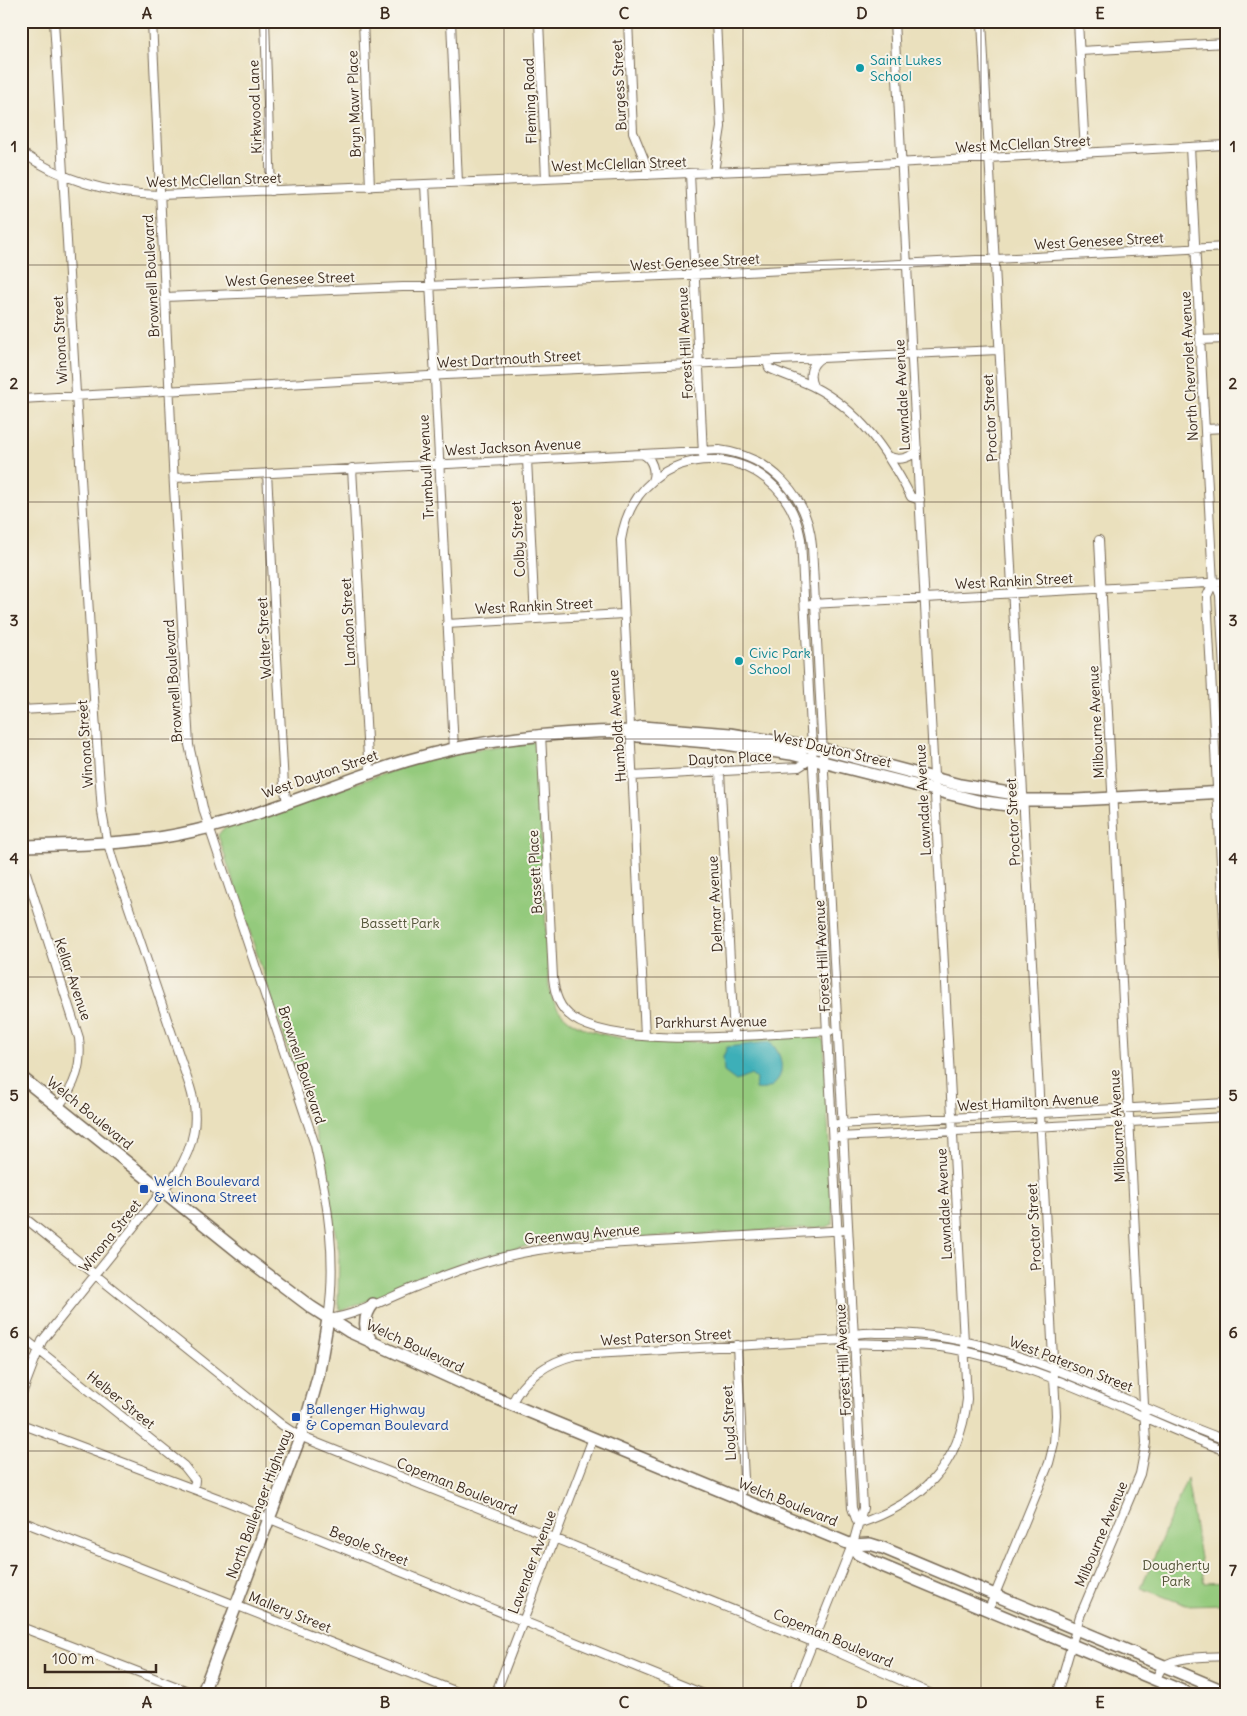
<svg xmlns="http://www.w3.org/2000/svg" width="1247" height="1716" font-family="Delius,sans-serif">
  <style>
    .green { fill: #94ca7d; stroke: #687a4e }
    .water { fill: #3eafb8; stroke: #3c6c6b }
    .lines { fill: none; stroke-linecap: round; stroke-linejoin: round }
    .street-casing { stroke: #786a56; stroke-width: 10 }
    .secondary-casing { stroke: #786a56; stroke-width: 14 }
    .street { stroke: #fff; stroke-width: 8 }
    .secondary { stroke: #fff; stroke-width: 11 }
    .grid { fill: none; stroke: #3b2a1e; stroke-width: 1; stroke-opacity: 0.55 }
    .culture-dot { fill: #0f9aa8; stroke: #f7f3e8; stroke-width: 2 }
    .transit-dot { fill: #1a4fb4; stroke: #f7f3e8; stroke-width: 2 }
    .labels { text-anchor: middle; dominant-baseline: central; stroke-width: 4; stroke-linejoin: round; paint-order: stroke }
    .culture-label { font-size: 14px; fill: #0d838f; stroke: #f7f3e8; text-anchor: start }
    .street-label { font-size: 14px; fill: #3b2a1e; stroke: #f7f3e8 }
    .park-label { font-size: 14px; fill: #515236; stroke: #f7f3e8 }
    .transit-label { font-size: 14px; fill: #164399; stroke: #f7f3e8; text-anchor: start }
    .neatline { fill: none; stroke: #3b2a1e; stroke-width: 2 }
    .grid-label { font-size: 16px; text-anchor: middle; font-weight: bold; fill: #3b2a1e }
  </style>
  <rect width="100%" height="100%" fill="#f7f3e8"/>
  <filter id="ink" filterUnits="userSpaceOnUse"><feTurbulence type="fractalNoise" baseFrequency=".02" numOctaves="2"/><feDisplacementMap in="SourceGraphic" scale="10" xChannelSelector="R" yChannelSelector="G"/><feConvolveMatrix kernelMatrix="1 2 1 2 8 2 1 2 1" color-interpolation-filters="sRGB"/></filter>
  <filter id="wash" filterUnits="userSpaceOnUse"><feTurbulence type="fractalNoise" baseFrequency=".0096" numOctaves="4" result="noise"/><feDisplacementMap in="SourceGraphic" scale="20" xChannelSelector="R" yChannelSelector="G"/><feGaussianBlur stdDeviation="1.12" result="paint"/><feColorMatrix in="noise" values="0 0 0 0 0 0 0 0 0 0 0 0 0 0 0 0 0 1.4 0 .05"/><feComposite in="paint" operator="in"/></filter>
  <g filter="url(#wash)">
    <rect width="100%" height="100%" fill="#eae0bd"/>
    <path class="green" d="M533 741 536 745 537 759 549 985C551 999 557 1011 569 1020 608 1050 720 1041 768 1038 785 1037 805 1033 821 1037L824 1042 833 1224 827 1227 535 1244 470 1260 341 1311 338 1304 339 1252 316 1134 218 835 223 829 415 763 460 752Z
      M1187 1478 1204 1583 1226 1582V1604L1186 1605 1141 1588Z"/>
    <path class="water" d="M769 1042C789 1056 785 1094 755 1089L756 1079 751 1075 736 1081 724 1072 723 1057 727 1047Z"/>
  </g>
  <g filter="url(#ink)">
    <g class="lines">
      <g class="street-casing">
        <path id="street" d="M152 21 174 487 189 745 204 812 315 1145C328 1201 337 1261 328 1319 359 1315 389 1297 418 1286 469 1265 517 1250 572 1246L848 1230
          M265 21 271 191
          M363 21 370 187
          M451 21 458 183
          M539 21 546 179
          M628 21 633 132 646 164 648 175
          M982 21 1056 1415 1054 1443 1049 1463 989 1609
          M1078 21 1085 153
          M1080 51 1226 43
          M1190 147 1213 583 1207 596 1226 959
          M21 152C63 181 109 194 160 195L785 169 1226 145
          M714 172 721 127 716 21
          M690 173 703 455
          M425 184 454 749
          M165 297 709 274 1226 247
          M1200 340 1226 339
          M767 361 769 368C783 375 798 379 812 386 860 410 887 451 911 497L920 500
          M813 386C808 375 811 364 821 358
          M21 399 446 375 998 350
          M1205 429 1226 428
          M642 454C652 458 656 471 652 481
          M890 457C900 461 912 458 917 448
          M527 459 535 619
          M352 468 368 758 371 773
          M267 473 284 786 287 802
          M174 478 719 450C770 456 808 495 812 546L863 1508 854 1540 792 1695
          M1213 583 1217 587 1220 595 1226 709
          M811 604 1226 582
          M447 624 623 614
          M21 710 95 706
          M541 734 553 978C555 995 559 1008 573 1018 620 1051 771 1033 830 1031
          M720 772 734 1036
          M633 776 799 767 813 758
          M21 857 79 1038C82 1065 76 1085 58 1107
          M645 1036 621 540C638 433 782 434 801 539L852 1508 858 1524
          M838 1124 1226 1103
          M839 1137 1226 1117
          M21 1215 282 1425 297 1435 828 1648 934 1695
          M21 1336 184 1466 195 1480 194 1489
          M851 1343C886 1345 919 1343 953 1349 1049 1367 1135 1417 1226 1451
          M737 1345 744 1479 740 1498
          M21 1396 42 1341 177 1173C194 1145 200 1119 190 1087L113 861 107 840 102 812 95 715 54 21
          M511 1405C523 1378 548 1362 576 1355L843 1340C853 1331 871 1333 883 1333 1007 1331 1113 1400 1226 1440
          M21 1424 228 1502 706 1695
          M21 1521 465 1695
          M858 1524C921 1503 960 1467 967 1399L894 21
          M21 1627 198 1695
          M1156 1679C1158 1675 1160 1669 1164 1666 1176 1656 1210 1657 1226 1656
          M495 1695 593 1438
          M1057 1695 1080 1616 1140 1474 1146 1443 1099 540"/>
      </g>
      <g class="secondary-casing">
        <path id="secondary" d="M630 731 638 736 719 743 791 754 978 801 1015 806 1024 800
          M21 846C79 844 137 845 194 831 266 815 335 783 406 761 479 739 553 732 630 731L632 729 642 727 730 734 823 749 960 785 1015 794 1024 800H1076L1226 792
          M21 1077 246 1258 311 1307 350 1332 486 1394 852 1545 870 1544 883 1548 1226 1692
          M373 1304C363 1316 363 1332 374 1344
          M852 1545 858 1554 873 1562 1192 1695
          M202 1695 305 1424 318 1377 328 1319"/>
      </g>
      <use href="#street" class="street"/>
      <use href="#secondary" class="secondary"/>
    </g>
  </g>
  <path class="grid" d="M266 21V1695M504 21V1695M743 21V1695M981 21V1695M21 265H1226M21 502H1226M21 739H1226M21 977H1226M21 1214H1226M21 1451H1226"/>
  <g class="culture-dot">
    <circle cx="860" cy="68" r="5"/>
    <circle cx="739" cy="661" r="5"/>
  </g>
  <g class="transit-dot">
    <rect x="139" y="1184" width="10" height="10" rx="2.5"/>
    <rect x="291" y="1412" width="10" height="10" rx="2.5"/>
  </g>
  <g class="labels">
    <g class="culture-label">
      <text x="870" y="60">Saint Lukes<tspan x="870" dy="16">School</tspan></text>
      <text x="749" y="653">Civic Park<tspan x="749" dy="16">School</tspan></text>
    </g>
    <g class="street-label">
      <text transform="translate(619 85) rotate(-93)">Burgess Street</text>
      <text transform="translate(530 101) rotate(-92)">Fleming Road</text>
      <text transform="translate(354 104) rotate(-92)">Bryn Mawr Place</text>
      <text transform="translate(255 107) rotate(-92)">Kirkwood Lane</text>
      <text transform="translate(1023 144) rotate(-3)">West McClellan Street</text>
      <text transform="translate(619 164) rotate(-2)">West McClellan Street</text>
      <text transform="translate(214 180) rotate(-2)">West McClellan Street</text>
      <text transform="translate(1099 241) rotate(-3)">West Genesee Street</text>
      <text transform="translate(695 262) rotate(-3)">West Genesee Street</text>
      <text transform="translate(151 276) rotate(-93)">Brownell Boulevard</text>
      <text transform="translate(290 279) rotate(-2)">West Genesee Street</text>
      <text transform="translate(60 340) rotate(-93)">Winona Street</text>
      <text transform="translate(685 343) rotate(-93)">Forest Hill Avenue</text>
      <text transform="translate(509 359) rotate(-3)">West Dartmouth Street</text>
      <text transform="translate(1189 366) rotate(-93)">North Chevrolet Avenue</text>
      <text transform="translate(902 395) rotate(-93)">Lawndale Avenue</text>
      <text transform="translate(990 418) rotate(-93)">Proctor Street</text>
      <text transform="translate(513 447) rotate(-3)">West Jackson Avenue</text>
      <text transform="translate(426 467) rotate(-93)">Trumbull Avenue</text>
      <text transform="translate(518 539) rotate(-93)">Colby Street</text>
      <text transform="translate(1014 581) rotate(-3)">West Rankin Street</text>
      <text transform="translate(534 606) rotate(-3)">West Rankin Street</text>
      <text transform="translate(348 622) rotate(-93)">Landon Street</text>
      <text transform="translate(264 638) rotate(-93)">Walter Street</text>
      <text transform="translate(173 681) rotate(-94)">Brownell Boulevard</text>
      <text transform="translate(1096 722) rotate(-93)">Milbourne Avenue</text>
      <text transform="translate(617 726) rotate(-94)">Humboldt Avenue</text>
      <text transform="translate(85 744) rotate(-94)">Winona Street</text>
      <text transform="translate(832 749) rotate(13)">West Dayton Street</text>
      <text transform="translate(730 758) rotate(-3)">Dayton Place</text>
      <text transform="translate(320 774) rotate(-19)">West Dayton Street</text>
      <text transform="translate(923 800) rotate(-93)">Lawndale Avenue</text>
      <text transform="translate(1013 822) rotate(-93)">Proctor Street</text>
      <text transform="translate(535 872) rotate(-93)">Bassett Place</text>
      <text transform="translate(715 904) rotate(-93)">Delmar Avenue</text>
      <text transform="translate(822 956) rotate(-93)">Forest Hill Avenue</text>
      <text transform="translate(73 979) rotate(71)">Kellar Avenue</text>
      <text transform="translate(711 1022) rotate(-1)">Parkhurst Avenue</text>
      <text transform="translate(302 1065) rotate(72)">Brownell Boulevard</text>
      <text transform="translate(1028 1102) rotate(-3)">West Hamilton Avenue</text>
      <text transform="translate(90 1113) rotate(39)">Welch Boulevard</text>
      <text transform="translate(1117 1126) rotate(-93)">Milbourne Avenue</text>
      <text transform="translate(944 1204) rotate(-93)">Lawndale Avenue</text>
      <text transform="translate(1034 1227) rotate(-93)">Proctor Street</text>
      <text transform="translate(582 1234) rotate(-5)">Greenway Avenue</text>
      <text transform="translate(110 1236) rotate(-51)">Winona Street</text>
      <text transform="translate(666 1337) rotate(-3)">West Paterson Street</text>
      <text transform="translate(415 1346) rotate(25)">Welch Boulevard</text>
      <text transform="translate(843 1360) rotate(-93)">Forest Hill Avenue</text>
      <text transform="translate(1071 1364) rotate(21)">West Paterson Street</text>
      <text transform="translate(121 1400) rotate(39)">Helber Street</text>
      <text transform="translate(729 1423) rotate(-93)">Lloyd Street</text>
      <text transform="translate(457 1486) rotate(22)">Copeman Boulevard</text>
      <text transform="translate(788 1502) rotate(22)">Welch Boulevard</text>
      <text transform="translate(259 1504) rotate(-69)">North Ballenger Highway</text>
      <text transform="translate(1101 1534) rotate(-67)">Milbourne Avenue</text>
      <text transform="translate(369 1546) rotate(22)">Begole Street</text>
      <text transform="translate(532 1562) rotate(-69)">Lavender Avenue</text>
      <text transform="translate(290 1612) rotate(22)">Mallery Street</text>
      <text transform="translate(833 1638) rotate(23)">Copeman Boulevard</text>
    </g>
    <g class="park-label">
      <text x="400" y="923">Bassett Park</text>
      <text x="1176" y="1565">Dougherty<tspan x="1176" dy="16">Park</tspan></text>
    </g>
    <g class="transit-label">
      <text x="154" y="1181">Welch Boulevard<tspan x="154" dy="16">&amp; Winona Street</tspan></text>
      <text x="306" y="1409">Ballenger Highway<tspan x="306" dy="16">&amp; Copeman Boulevard</tspan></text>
    </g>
  </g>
  <rect width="1247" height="1716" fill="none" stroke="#f7f3e8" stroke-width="55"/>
  <path d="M45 1664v8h111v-8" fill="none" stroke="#3b2a1e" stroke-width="2.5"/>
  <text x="52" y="1664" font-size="15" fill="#3b2a1e" stroke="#f7f3e8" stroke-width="4" paint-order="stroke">100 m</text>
  <rect x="28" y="28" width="1192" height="1660" class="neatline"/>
  <g class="grid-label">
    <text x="147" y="19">A</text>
    <text x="385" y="19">B</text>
    <text x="624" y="19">C</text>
    <text x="862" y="19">D</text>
    <text x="1100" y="19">E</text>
    <text x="14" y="152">1</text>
    <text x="1233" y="152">1</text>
    <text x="14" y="389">2</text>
    <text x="1233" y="389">2</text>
    <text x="14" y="626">3</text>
    <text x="1233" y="626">3</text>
    <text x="14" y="864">4</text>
    <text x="1233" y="864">4</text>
    <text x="14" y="1101">5</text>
    <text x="1233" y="1101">5</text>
    <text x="14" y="1338">6</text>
    <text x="1233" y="1338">6</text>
    <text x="14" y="1576">7</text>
    <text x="1233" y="1576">7</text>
    <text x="147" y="1708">A</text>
    <text x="385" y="1708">B</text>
    <text x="624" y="1708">C</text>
    <text x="862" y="1708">D</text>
    <text x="1100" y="1708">E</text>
  </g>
</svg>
